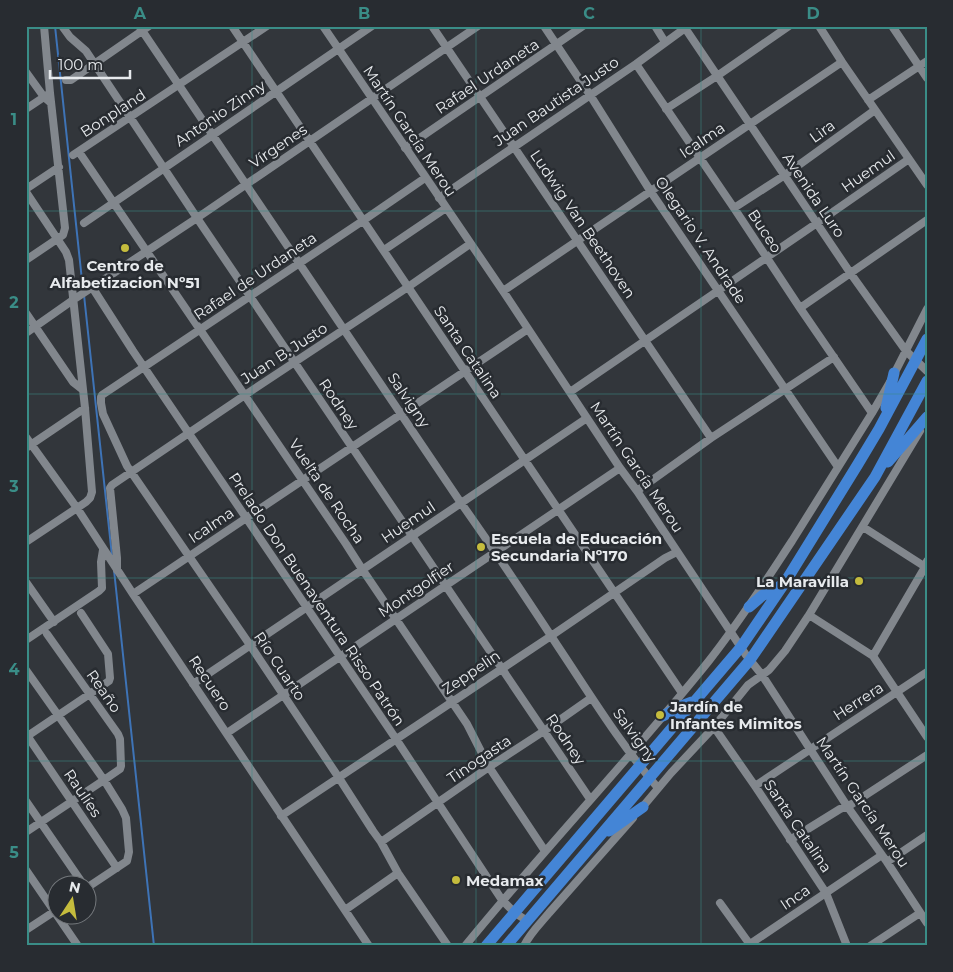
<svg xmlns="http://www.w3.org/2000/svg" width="953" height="972" font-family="Montserrat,sans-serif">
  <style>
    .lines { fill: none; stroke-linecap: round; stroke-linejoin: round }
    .stream { stroke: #3e73b6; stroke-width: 2 }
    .minor { stroke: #82878d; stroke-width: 8 }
    .highway { stroke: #4485d6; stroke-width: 11 }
    .grid { fill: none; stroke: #3a8d87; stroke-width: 1; stroke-opacity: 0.55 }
    .poi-dot { fill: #c5bc3d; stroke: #282c31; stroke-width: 2 }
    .labels { text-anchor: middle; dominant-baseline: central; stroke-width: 5; stroke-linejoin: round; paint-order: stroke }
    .street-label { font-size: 15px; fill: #e7eaed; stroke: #282c31 }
    .poi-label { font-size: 15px; font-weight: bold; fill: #e7eaed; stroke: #282c31; text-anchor: start }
    .neatline { fill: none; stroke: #3a8d87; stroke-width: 2 }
    .grid-label { font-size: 16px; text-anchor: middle; font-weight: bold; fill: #3a8d87 }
  </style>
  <rect width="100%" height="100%" fill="#32363b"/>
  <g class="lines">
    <path class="stream" d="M55 26 83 290
      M84 295 112 556
      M114 570 154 946"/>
    <path class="minor" d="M62 26 70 37 86 51 197 218 590 799
      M139 26 461 503C495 551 527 599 559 648 591 696 621 745 658 788
      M232 26C381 249 533 470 682 693
      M323 26 503 291 620 468 637 491 746 655 762 675 847 806 887 862 927 923
      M432 26 711 438
      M544 26 590 95 651 192 838 467
      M655 26 665 42
      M819 26 842 62 927 185
      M892 26 927 78
      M685 28 851 274 906 351 927 371
      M636 64 734 208 800 308 872 413
      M26 72 44 97 51 103
      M66 80H71L149 26
      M868 100 927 61
      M26 109 47 95
      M666 109 717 76 789 26
      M405 148 583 26
      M79 152 346 544 362 569 467 724 489 767 545 851
      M73 155 267 26
      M425 178 364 220 102 395 101 397V403L103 414 127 466 250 645 339 778 373 831 381 842 398 873 448 946
      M26 189 59 167
      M26 192 66 252 69 260 85 408 92 492 90 498 86 502 26 542
      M439 198 636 64 688 26
      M734 208 785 175 875 110
      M84 223 372 26
      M384 250 446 208
      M26 260 63 235 65 228 50 93 44 26
      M92 287 133 351 396 739 502 900 515 913 526 920
      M503 291 842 62
      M800 308 927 220
      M26 313 73 382 82 389
      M26 333 73 300 197 218 478 26
      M570 392 817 223 909 159
      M26 437 77 508 133 594 369 946
      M26 448 85 408
      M637 491 711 438 834 357
      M863 527 927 568
      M117 570V558L110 488 112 485 245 395 408 287 470 244
      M26 582 54 622
      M133 594 528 329
      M809 615 873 656 927 737
      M26 640 99 591 102 588 101 562 103 550
      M873 656 925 567 927 561
      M26 670 104 780 122 809 126 818 129 852 127 861 88 887
      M193 684 587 418
      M714 727 755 786 826 893 847 946
      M227 733 620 468
      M26 734 117 868
      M26 737 109 681 110 678 108 654 81 613
      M755 786 927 672
      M26 801 83 884
      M640 810 671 773 714 727 748 685 769 670 785 651 809 615 920 431
      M281 816 551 636 665 558 677 552
      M26 832 104 780 120 769 121 766 120 739 118 734 47 634
      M790 840 840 809 852 804 927 755
      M381 842 489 767 544 731 591 698
      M887 862 927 835
      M26 870 78 946
      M720 903 751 946
      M345 910 398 873
      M26 930 58 909
      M465 946C544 849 630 759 708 662 739 623 765 582 792 541 819 498 846 455 872 413L890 382 927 309
      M524 946C530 933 540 924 549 913L633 818
      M747 946 882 855
      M870 946 920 913"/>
    <path class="highway" d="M886 408 894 373
      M888 462 927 417
      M749 607 763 595 774 591 780 586
      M663 716 679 707 692 702
      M609 831 643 807
      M486 946 741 647 784 584 858 464 879 429 927 339
      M506 946 750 660 875 477 927 381"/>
  </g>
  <path class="grid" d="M252 26V946M476 26V946M701 26V946M26 211H927M26 394H927M26 578H927M26 761H927"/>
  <g class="poi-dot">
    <circle cx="125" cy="248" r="5"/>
    <circle cx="481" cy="547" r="5"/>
    <circle cx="859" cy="581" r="5"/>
    <circle cx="660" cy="715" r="5"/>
    <circle cx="456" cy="880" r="5"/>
  </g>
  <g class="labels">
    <g class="street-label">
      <text transform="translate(487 76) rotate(-34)">Rafael Urdaneta</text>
      <text transform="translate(556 101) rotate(-34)">Juan Bautista Justo</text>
      <text transform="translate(113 113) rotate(-33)">Bonpland</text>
      <text transform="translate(220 113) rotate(-34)">Antonio Zinny</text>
      <text transform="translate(410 131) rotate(56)">Martín García Merou</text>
      <text transform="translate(822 131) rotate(-36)">Lira</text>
      <text transform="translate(702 140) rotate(-34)">Icalma</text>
      <text transform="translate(278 146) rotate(-34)">Vírgenes</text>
      <text transform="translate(868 171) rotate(-35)">Huemul</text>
      <text transform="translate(814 195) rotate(56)">Avenida Luro</text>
      <text transform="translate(583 224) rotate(56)">Ludwig Van Beethoven</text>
      <text transform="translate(765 231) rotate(57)">Buceo</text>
      <text transform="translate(701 240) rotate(56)">Olegario V. Andrade</text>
      <text transform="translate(255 276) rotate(-34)">Rafael de Urdaneta</text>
      <text transform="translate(468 352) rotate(56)">Santa Catalina</text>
      <text transform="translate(284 353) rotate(-33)">Juan B. Justo</text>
      <text transform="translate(409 400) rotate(56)">Salvigny</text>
      <text transform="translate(339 404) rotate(56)">Rodney</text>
      <text transform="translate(637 467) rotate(56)">Martín García Merou</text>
      <text transform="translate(327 491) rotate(56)">Vuelta de Rocha</text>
      <text transform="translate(408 522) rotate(-34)">Huemul</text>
      <text transform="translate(211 525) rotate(-34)">Icalma</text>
      <text transform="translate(416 589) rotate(-34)">Montgolfier</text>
      <text transform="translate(317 599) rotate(56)">Prelado Don Buenaventura Risso Patrón</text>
      <text transform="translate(280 666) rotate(56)">Río Cuarto</text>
      <text transform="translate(471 672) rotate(-34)">Zeppelin</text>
      <text transform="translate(210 683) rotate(56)">Recuero</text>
      <text transform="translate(104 691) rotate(55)">Reaño</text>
      <text transform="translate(858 701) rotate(-33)">Herrera</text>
      <text transform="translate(635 735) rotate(54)">Salvigny</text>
      <text transform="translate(566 739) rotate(56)">Rodney</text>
      <text transform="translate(479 759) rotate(-34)">Tinogasta</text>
      <text transform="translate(83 793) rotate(56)">Raulíes</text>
      <text transform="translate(863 802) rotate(56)">Martín García Merou</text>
      <text transform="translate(798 826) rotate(56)">Santa Catalina</text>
      <text transform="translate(795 897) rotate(-34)">Inca</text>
    </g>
    <g class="poi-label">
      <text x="125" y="265" text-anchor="middle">Centro de<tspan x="125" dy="17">Alfabetizacion Nº51</tspan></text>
      <text x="491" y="538">Escuela de Educación<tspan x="491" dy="17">Secundaria Nº170</tspan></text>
      <text x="849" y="581" text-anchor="end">La Maravilla</text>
      <text x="670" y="706">Jardín de<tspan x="670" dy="17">Infantes Mimitos</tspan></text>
      <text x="466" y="880">Medamax</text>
    </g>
  </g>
  <rect width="953" height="972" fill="none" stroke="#282c31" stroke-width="55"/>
  <g transform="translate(72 900) rotate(12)"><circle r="24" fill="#282c31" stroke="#74787c"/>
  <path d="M0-4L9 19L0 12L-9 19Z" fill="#c5bc3d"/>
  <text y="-8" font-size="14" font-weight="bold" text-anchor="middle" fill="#e7eaed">N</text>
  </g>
  <path d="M50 70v8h80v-8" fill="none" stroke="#e7eaed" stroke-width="2.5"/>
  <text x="58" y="70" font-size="15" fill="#e7eaed" stroke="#282c31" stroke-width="4" paint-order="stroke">100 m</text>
  <rect x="28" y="28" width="898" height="916" class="neatline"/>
  <g class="grid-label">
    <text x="140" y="19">A</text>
    <text x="364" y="19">B</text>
    <text x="589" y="19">C</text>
    <text x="813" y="19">D</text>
    <text x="14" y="125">1</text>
    <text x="14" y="308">2</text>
    <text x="14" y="492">3</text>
    <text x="14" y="675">4</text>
    <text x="14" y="858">5</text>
  </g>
</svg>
